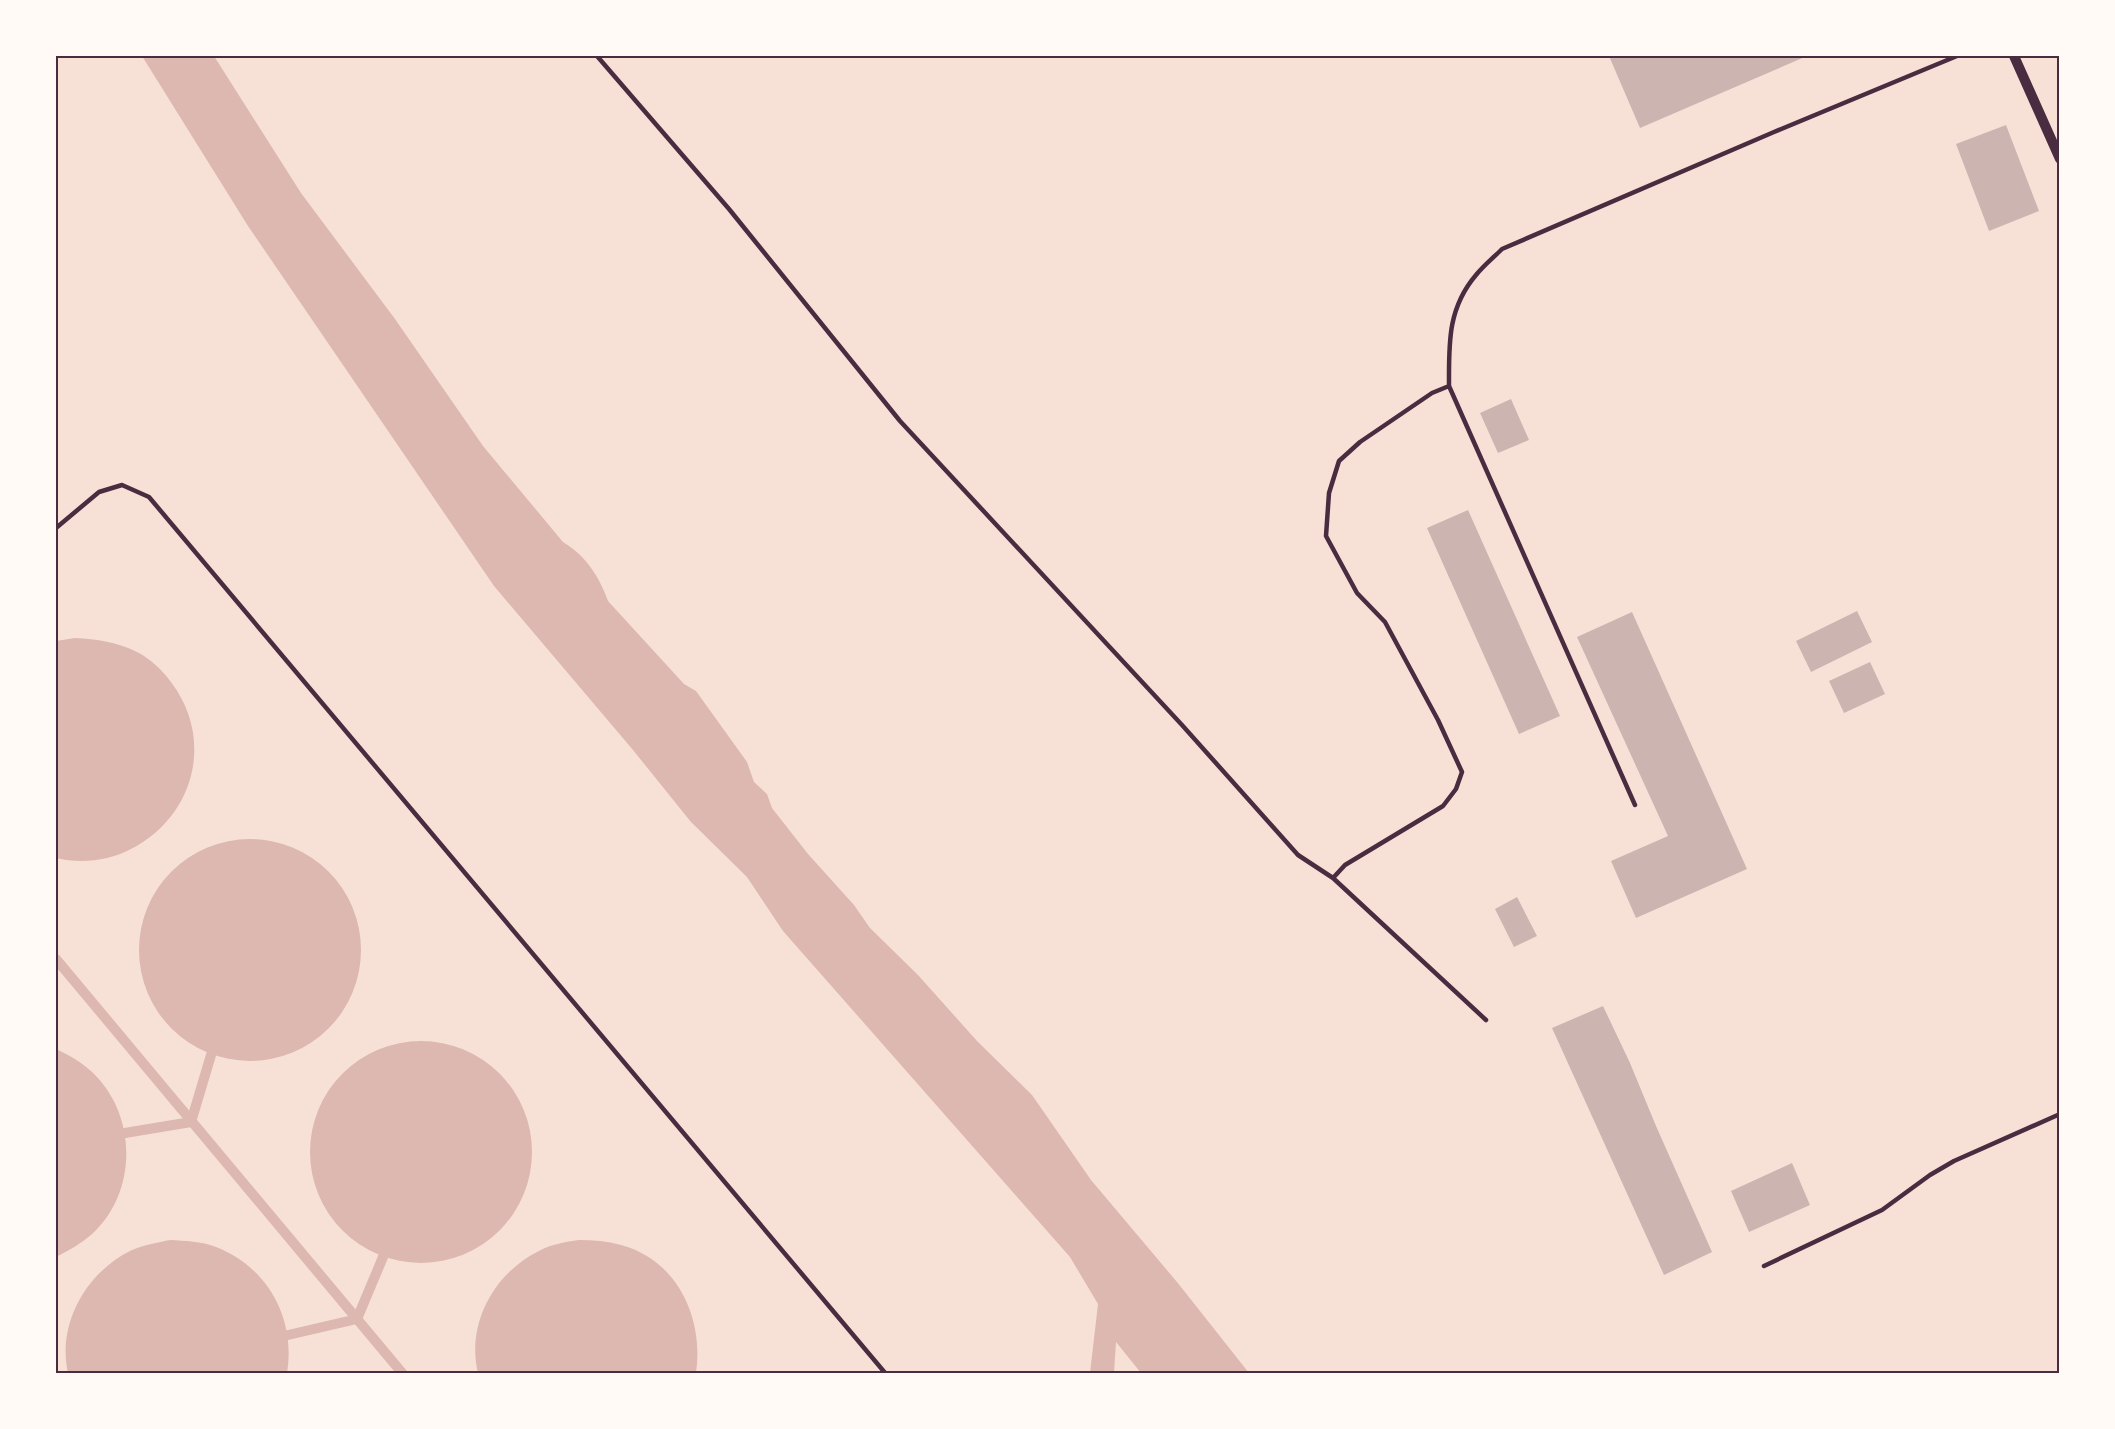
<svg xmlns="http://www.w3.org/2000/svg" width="2115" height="1429" font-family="'Work Sans',sans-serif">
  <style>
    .water { fill: #dcb8b0 }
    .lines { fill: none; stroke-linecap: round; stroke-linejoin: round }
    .stream { stroke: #dcb8b0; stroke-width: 10 }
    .building { fill: #ccb4b1 }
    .service { stroke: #4a2c40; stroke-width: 4.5 }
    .tertiary { stroke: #4a2c40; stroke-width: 10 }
    .neatline { fill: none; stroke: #4a2c40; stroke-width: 2 }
  </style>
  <rect width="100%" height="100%" fill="#f7e1d7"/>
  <path class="water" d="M142 56H214L301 193 395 319 483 446 563 542C586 556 599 576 608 601L684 684 696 691 747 762 754 782 767 794 772 808 808 854 854 905 870 928 918 975 977 1041 1032 1095 1091 1180 1177 1282 1249 1373H1141L1116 1342 1114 1373H1090L1098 1304 1070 1257 783 931 747 877 691 822 633 750 494 586 248 226Z
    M75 638C97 639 117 642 137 652 151 659 162 670 171 682 215 740 194 817 131 849 109 861 80 864 56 858V641Z
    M139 950a111 111 0 1 1 222 0a111 111 0 1 1-222 0Z
    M310 1152a111 111 0 1 1 222 0a111 111 0 1 1-222 0Z
    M56 1049C71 1056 85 1064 97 1077 138 1121 136 1195 91 1235 80 1244 68 1251 56 1257Z
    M170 1240C185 1241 201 1241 216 1247 268 1267 296 1319 287 1373H68C57 1324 86 1273 130 1251 142 1245 156 1243 170 1240Z
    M579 1240C593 1240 607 1241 621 1245 678 1260 704 1319 696 1373H478C466 1324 494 1273 539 1251 552 1244 565 1242 579 1240Z"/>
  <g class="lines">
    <path class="stream" d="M56 959 403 1374
      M125 1133 191 1122 211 1055
      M288 1335 357 1319 383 1257"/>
  </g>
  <path class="building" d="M1609 56H1807L1640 128Z
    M2006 125 2039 211 1989 231 1956 144Z
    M1511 399 1529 440 1498 453 1480 413Z
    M1468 510 1560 716 1519 734 1427 528Z
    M1857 611 1872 642 1811 672 1796 641Z
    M1632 612 1747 869 1636 918 1611 861 1668 836 1577 637Z
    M1870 662 1885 694 1844 713 1829 681Z
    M1517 897 1537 936 1514 947 1495 909Z
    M1603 1006 1630 1063 1656 1126 1712 1252 1664 1275 1552 1028Z
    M1792 1163 1810 1205 1749 1232 1731 1191Z"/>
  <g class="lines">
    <path class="service" d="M597 56 729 209 900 421 1182 725 1298 855 1333 878 1486 1020
      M56 528 99 492 122 485 149 497 886 1374
      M1635 805 1449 386C1449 345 1447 309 1476 275 1483 266 1493 258 1502 249L1774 132 1957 56
      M1333 878 1345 865 1443 806 1456 789 1462 772 1438 720 1385 622 1357 593 1326 536 1329 493 1339 461 1360 442 1432 393 1449 386
      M1764 1266 1882 1210 1930 1175 1954 1161 2060 1114
      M2058 1374 2060 1373"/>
    <path class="tertiary" d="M2014 56 2060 159"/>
  </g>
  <rect width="2115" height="1429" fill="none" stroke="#fffaf5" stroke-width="114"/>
  <rect x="57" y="57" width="2001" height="1315" class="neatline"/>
</svg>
